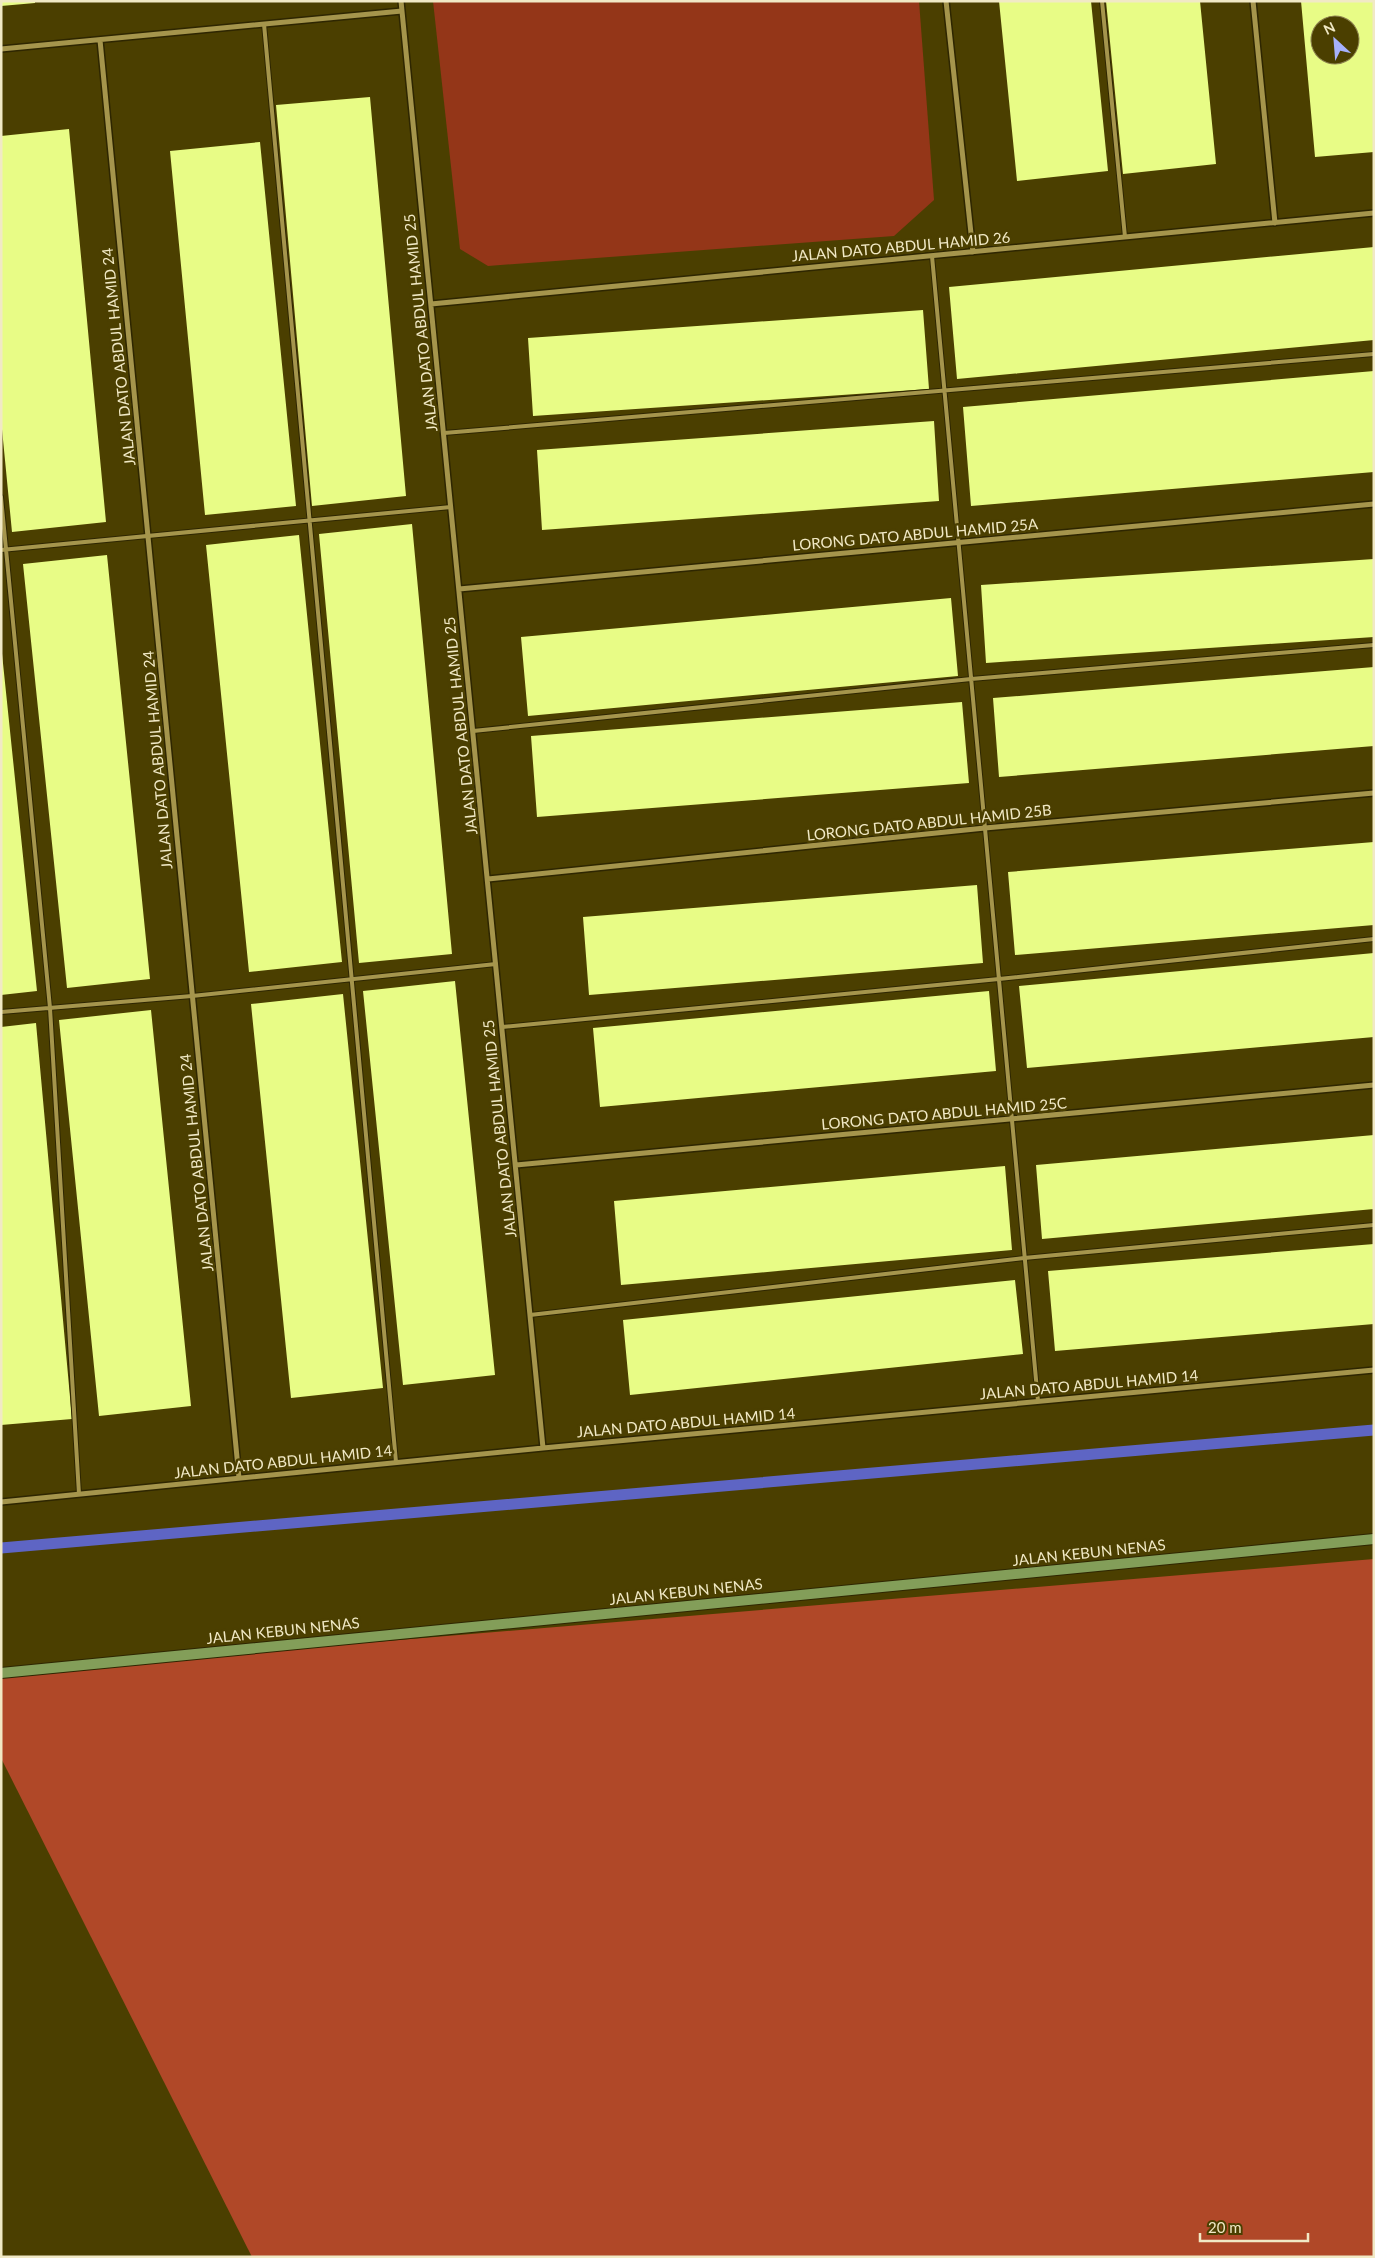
<svg xmlns="http://www.w3.org/2000/svg" width="1375" height="2258" font-family="Lato,sans-serif">
  <style>
    .green { fill: #943618 }
    .forest { fill: #b04828 }
    .lines { fill: none; stroke-linecap: round; stroke-linejoin: round }
    .stream { stroke: #5e65c4; stroke-width: 11 }
    .building { fill: #e8fc86; fill-rule: evenodd }
    .lane-casing { stroke: #2e2600; stroke-width: 6 }
    .street-casing { stroke: #2e2600; stroke-width: 8 }
    .secondary-casing { stroke: #2e2600; stroke-width: 12 }
    .lane { stroke: #a5954c; stroke-width: 4 }
    .street { stroke: #a5954c; stroke-width: 5 }
    .secondary { stroke: #839e59; stroke-width: 10 }
    .labels { text-anchor: middle; dominant-baseline: central; stroke-width: 5; stroke-linejoin: round; paint-order: stroke }
    .street-label { font-size: 15px; fill: #f1e9c5; stroke: #4b3f00 }
  </style>
  <rect width="100%" height="100%" fill="#4b3f00"/>
  <path class="green" d="M433 1H919L934 200 894 236 488 266 460 249Z"/>
  <path class="forest" d="M1374 1559V2257H252L1 1758V1673Z"/>
  <g class="lines">
    <path class="stream" d="M1 1548 1374 1430"/>
  </g>
  <path class="building" d="M1 1H35V3L1 6Z
    M999 1H1091L1108 171 1017 181Z
    M1106 1H1200L1216 164 1123 174Z
    M1301 1H1374V152L1315 157ZM1320 25H1350V55H1320Z
    M370 97 406 496 312 506 276 105Z
    M69 129 106 522 12 532 1 419V136Z
    M260 142 296 506 205 515 170 151Z
    M1374 247V340L957 379 949 287Z
    M923 310 929 389 533 416 528 338Z
    M1374 371V472L971 506 963 407Z
    M934 421 939 501 542 530 537 450Z
    M412 524 452 954 359 963 319 534Z
    M299 535 342 962 249 972 206 545Z
    M107 555 150 979 67 988 23 564Z
    M1374 559V637L986 663 981 585Z
    M951 598 958 676 528 716 521 637Z
    M1 644 37 991 1 995Z
    M1374 667V746L999 777 993 698Z
    M962 702 969 783 537 817 531 736Z
    M1374 842V925L1015 955 1008 872Z
    M977 885 983 963 589 995 583 917Z
    M1374 953V1037L1027 1068 1019 986Z
    M455 981 495 1375 403 1385 363 991Z
    M989 991 996 1071 600 1107 593 1028Z
    M343 994 383 1388 291 1398 251 1004Z
    M151 1010 191 1406 99 1416 59 1020Z
    M36 1023 72 1419 1 1425V1027Z
    M1374 1135V1209L1042 1239 1036 1165Z
    M1005 1166 1012 1250 621 1285 614 1201Z
    M1374 1244V1324L1055 1351 1048 1271Z
    M1015 1280 1023 1354 630 1395 623 1320Z"/>
  <g class="lines">
    <g class="lane-casing">
      <path id="lane" d="M1102 1 1125 237
        M264 24 396 1462
        M932 256 1038 1401
        M444 433 1374 354
        M1 497 50 1008 79 1494
        M1 550 451 507
        M473 731 971 679 1374 645
        M1 1012 192 996 496 964
        M502 1027 999 979 1374 939
        M530 1315 1024 1258 1374 1225"/>
    </g>
    <g class="street-casing">
      <path id="street" d="M401 1 543 1448
        M946 1 973 252
        M1253 1 1275 223
        M100 40 239 1478
        M1 49 402 11
        M431 304 1374 213
        M459 589 1374 504
        M488 879 985 828 1374 793
        M516 1165 1374 1085
        M1 1502 543 1448 1374 1370"/>
    </g>
    <g class="secondary-casing">
      <path id="secondary" d="M1 1673 1374 1539"/>
    </g>
    <use href="#lane" class="lane"/>
    <use href="#street" class="street"/>
    <use href="#secondary" class="secondary"/>
  </g>
  <g class="labels">
    <g class="street-label">
      <text transform="translate(901 246) rotate(-5)">JALAN DATO ABDUL HAMID 26</text>
      <text transform="translate(420 323) rotate(-96)">JALAN DATO ABDUL HAMID 25</text>
      <text transform="translate(118 357) rotate(-96)">JALAN DATO ABDUL HAMID 24</text>
      <text transform="translate(915 534) rotate(-5)">LORONG DATO ABDUL HAMID 25A</text>
      <text transform="translate(460 726) rotate(-96)">JALAN DATO ABDUL HAMID 25</text>
      <text transform="translate(157 760) rotate(-95)">JALAN DATO ABDUL HAMID 24</text>
      <text transform="translate(929 822) rotate(-6)">LORONG DATO ABDUL HAMID 25B</text>
      <text transform="translate(944 1113) rotate(-5)">LORONG DATO ABDUL HAMID 25C</text>
      <text transform="translate(499 1129) rotate(-96)">JALAN DATO ABDUL HAMID 25</text>
      <text transform="translate(196 1163) rotate(-96)">JALAN DATO ABDUL HAMID 24</text>
      <text transform="translate(1089 1384) rotate(-5)">JALAN DATO ABDUL HAMID 14</text>
      <text transform="translate(686 1422) rotate(-5)">JALAN DATO ABDUL HAMID 14</text>
      <text transform="translate(283 1461) rotate(-6)">JALAN DATO ABDUL HAMID 14</text>
      <text transform="translate(1089 1552) rotate(-6)">JALAN KEBUN NENAS</text>
      <text transform="translate(686 1591) rotate(-6)">JALAN KEBUN NENAS</text>
      <text transform="translate(283 1630) rotate(-6)">JALAN KEBUN NENAS</text>
    </g>
  </g>
  <rect width="1375" height="2258" fill="none" stroke="#f1e9c5" stroke-width="5"/>
  <g transform="translate(1335 40) rotate(334)"><circle r="24" fill="#4b3f00" stroke="#8d834f"/>
  <path d="M0-4L9 19L0 12L-9 19Z" fill="#a6b1fc"/>
  <text y="-8" font-size="14" font-weight="bold" text-anchor="middle" fill="#f1e9c5">N</text>
  </g>
  <path d="M1200 2233v8h108v-8" fill="none" stroke="#f1e9c5" stroke-width="2.5"/>
  <text x="1208" y="2233" font-size="15" fill="#f1e9c5" stroke="#4b3f00" stroke-width="4" paint-order="stroke">20 m</text>
</svg>
